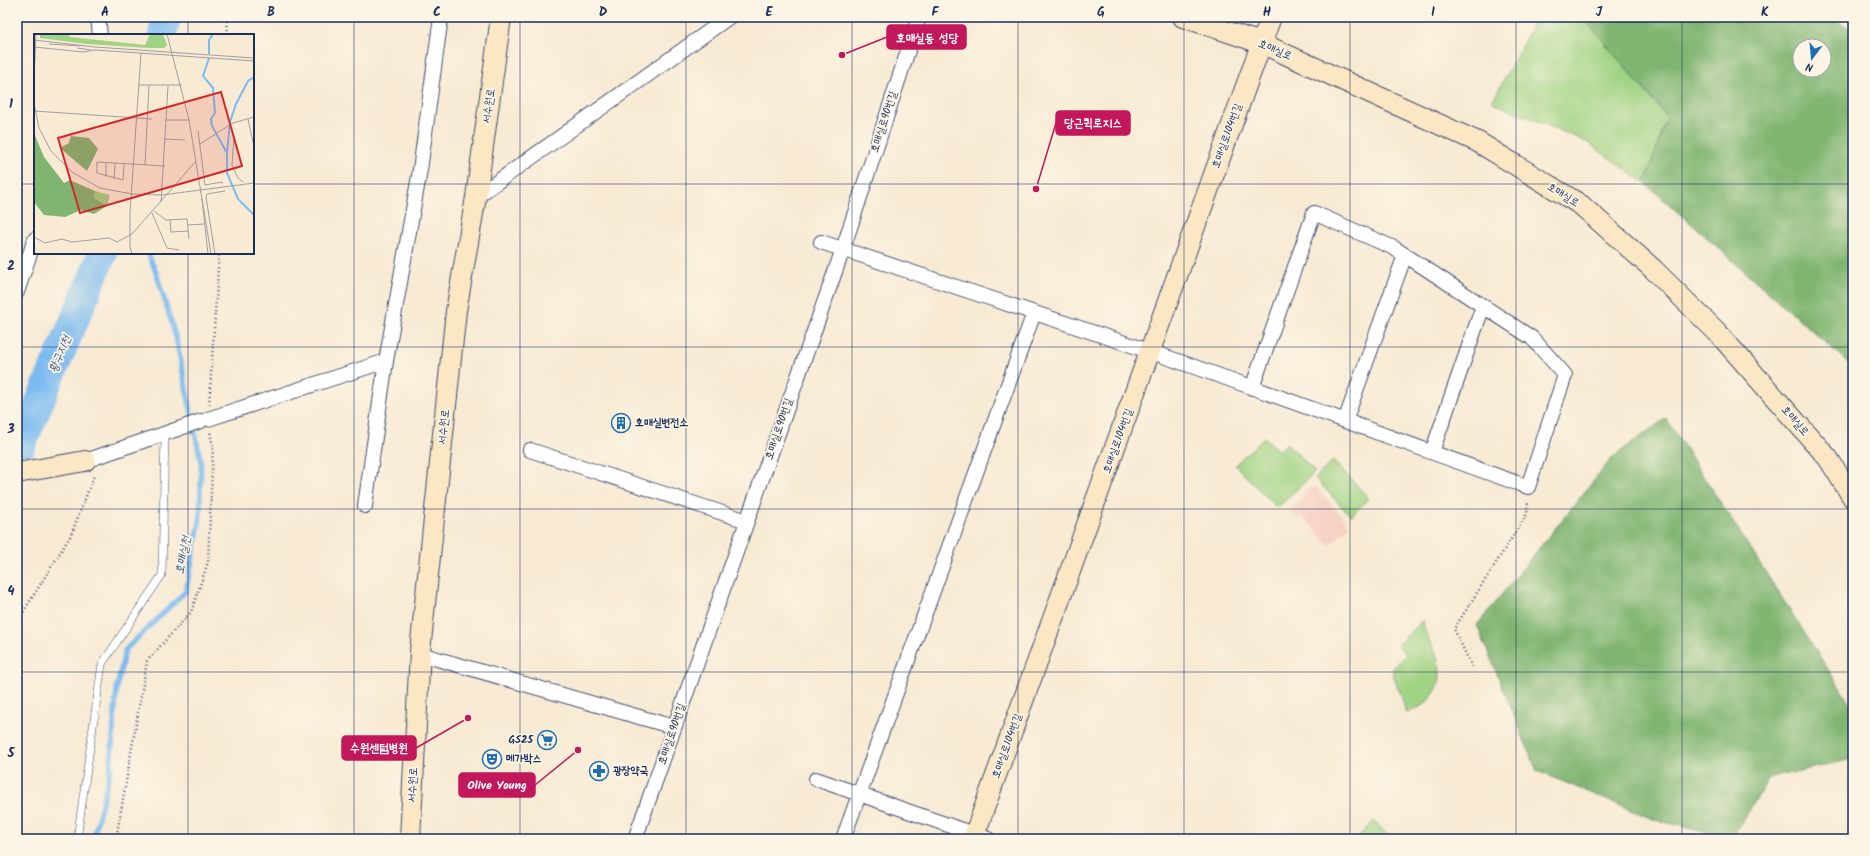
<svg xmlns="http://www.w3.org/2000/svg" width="1870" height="856" font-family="Kalam,'Poor Story',sans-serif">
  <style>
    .built { fill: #f6d2c5 }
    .green { fill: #a0d383; stroke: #5e8170 }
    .forest { fill: #80b571; stroke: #4e7268; fill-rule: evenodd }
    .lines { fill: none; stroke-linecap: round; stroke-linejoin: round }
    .stream { stroke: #7cbbf0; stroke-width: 5 }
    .river { stroke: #7cbbf0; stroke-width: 29 }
    .lane-casing { stroke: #3c4b70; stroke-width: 8 }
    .street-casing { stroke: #3c4b70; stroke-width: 16 }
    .secondary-casing { stroke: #3c4b70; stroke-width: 22 }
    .path { stroke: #3c4b70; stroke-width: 2.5; stroke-dasharray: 1 3; stroke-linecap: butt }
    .lane { stroke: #fff; stroke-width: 7 }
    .street { stroke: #fff; stroke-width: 14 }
    .secondary { stroke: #fbe7c3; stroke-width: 20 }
    .grid { fill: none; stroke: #1b2f5e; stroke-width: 1; stroke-opacity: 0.55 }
    .labels { text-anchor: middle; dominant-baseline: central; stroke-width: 3.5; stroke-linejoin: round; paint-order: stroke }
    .street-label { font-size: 11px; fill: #1b2f5e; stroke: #fcf5e5 }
    .poi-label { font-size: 11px; font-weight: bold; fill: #1b2f5e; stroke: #fcf5e5; text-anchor: start }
    .water-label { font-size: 12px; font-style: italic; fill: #38598a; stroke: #fcf5e5 }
    .inset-river { fill: none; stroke: #7cbbf0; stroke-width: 2 }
    .inset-road { fill: none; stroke: #a09fa4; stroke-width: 1 }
    .view { fill: #d62828; fill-opacity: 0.15; stroke: #d62828; stroke-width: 2 }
    .inset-edge { fill: none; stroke: #1b2f5e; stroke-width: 2 }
    .leader { fill: none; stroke: #c2185b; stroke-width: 1.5 }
    .callout-dot { fill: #c2185b; stroke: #fcf5e5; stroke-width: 1.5 }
    .callout { fill: #c2185b; stroke: #c2185b; stroke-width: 1.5 }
    .callout-label { font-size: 12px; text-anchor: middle; font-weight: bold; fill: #fff }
    .neatline { fill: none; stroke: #1b2f5e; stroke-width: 1.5 }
    .grid-label { font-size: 13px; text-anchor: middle; font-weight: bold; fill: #1b2f5e }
  </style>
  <rect width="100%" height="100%" fill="#fcf5e5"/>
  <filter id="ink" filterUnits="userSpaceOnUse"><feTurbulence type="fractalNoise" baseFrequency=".025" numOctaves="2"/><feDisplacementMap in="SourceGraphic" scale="8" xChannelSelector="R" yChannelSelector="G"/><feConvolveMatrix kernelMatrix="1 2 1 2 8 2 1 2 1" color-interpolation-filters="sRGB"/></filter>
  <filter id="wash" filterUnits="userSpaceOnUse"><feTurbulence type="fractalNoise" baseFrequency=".012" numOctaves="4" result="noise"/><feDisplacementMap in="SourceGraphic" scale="16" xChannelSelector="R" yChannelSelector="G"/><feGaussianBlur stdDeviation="0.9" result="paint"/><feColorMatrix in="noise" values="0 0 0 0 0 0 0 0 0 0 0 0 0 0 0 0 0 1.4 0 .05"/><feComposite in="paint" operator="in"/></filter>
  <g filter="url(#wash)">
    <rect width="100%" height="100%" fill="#f8ead3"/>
    <path class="built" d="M1314 485 1350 525 1330 545 1302 517 1298 520 1290 511 1304 498 1302 496Z"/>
    <path class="green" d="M1537 17H1583L1667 117 1645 183 1587 142 1492 102Z
      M1264 437 1279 451 1287 443 1315 472 1277 508 1235 465Z
      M1333 461 1369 498 1351 516 1315 478Z
      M1423 620C1424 638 1434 645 1438 660 1446 686 1429 707 1405 713 1405 696 1393 685 1393 668L1406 655 1397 645Z
      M1374 821 1391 839H1356Z"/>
    <path class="forest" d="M1583 17H1831L1850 29H1853V367L1645 183 1667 117ZM1800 46H1824V70H1800Z
      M1666 418 1853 708V759L1769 778 1732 839 1653 819 1537 771 1477 625 1612 458Z"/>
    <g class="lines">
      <path class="stream" d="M93 839 110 772 117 686 125 650 186 591 200 520 201 462 176 338 157 275 148 253"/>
      <path class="river" d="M162 35 167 17
        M17 455 103 253"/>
    </g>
  </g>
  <g filter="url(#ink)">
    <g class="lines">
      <g class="lane-casing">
        <path id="lane" d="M77 839 102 664 162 575 165 434"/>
      </g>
      <g class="street-casing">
        <path id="street" d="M98 17 100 35
          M476 197 729 17
          M821 242C930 279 1040 314 1149 351 1276 395 1402 442 1528 487L1565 375 1532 338 1405 255 1394 248 1314 213 1252 388
          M17 292 35 239
          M208 419 386 361
          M1345 421 1405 255
          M530 450 747 521
          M1432 452 1483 306
          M85 461 201 421
          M365 506 386 361 420 170 441 17
          M420 654 674 727
          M816 779 988 839
          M635 839 843 249 919 17
          M843 839 1034 313"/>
      </g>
      <g class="secondary-casing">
        <path id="secondary" d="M1183 17 1261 43 1478 142 1581 205 1653 269 1717 332 1828 458 1853 498
          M17 473 85 461
          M410 839 420 651 456 311 476 197 501 17
          M973 839 1271 17"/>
      </g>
      <path class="path" d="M227 17 228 35
        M209 404 219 253
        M17 622 71 535 94 476
        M1472 667 1454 629 1527 514 1528 502
        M116 839 147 661 191 612 208 562 213 447 210 432"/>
      <use href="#lane" class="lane"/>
      <use href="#street" class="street"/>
      <use href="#secondary" class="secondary"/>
    </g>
  </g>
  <path class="grid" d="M188 17V35M354 17V839M520 17V839M686 17V839M852 17V839M1018 17V839M1184 17V839M1350 17V839M1516 17V839M1682 17V839M17 184H35M253 184H1853M188 253V839M17 347H1853M17 509H1853M17 672H1853"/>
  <defs>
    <g id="building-ring" transform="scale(1)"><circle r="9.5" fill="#fcf5e5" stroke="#1f6fb2" stroke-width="1.5"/><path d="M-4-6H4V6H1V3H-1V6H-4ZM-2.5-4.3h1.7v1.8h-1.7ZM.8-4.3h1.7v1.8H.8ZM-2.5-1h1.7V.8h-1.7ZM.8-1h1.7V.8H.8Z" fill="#1f6fb2"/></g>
    <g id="supermarket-ring" transform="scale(1)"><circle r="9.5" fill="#fcf5e5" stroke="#1f6fb2" stroke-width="1.5"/><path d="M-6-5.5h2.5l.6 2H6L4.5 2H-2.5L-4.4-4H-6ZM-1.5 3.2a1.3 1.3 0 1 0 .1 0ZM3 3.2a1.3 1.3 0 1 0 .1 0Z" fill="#1f6fb2"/></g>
    <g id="theatre-ring" transform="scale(1)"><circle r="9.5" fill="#fcf5e5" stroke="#1f6fb2" stroke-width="1.5"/><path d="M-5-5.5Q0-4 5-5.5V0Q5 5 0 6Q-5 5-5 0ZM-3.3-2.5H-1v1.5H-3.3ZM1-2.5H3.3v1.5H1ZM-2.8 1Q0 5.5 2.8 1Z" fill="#1f6fb2"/></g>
    <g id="pharmacy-ring" transform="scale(1)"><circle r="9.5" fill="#fcf5e5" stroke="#1f6fb2" stroke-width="1.5"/><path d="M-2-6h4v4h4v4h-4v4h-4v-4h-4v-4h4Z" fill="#1f6fb2"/></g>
  </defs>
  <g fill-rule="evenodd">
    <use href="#building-ring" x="621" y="423"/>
    <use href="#supermarket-ring" x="547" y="740"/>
    <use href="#theatre-ring" x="492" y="759"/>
    <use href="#pharmacy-ring" x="599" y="771"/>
  </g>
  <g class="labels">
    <g class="street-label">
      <text transform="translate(1275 50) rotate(23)">호매실로</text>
      <text transform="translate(489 106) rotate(-82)">서수원로</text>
      <text transform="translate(884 122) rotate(-72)">호매실로90번길</text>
      <text transform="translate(1227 136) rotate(-70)">호매실로104번길</text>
      <text transform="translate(1563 195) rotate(32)">호매실로</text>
      <text transform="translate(1795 421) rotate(49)">호매실로</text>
      <text transform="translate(444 427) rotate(-84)">서수원로</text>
      <text transform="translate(779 429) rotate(-71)">호매실로90번길</text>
      <text transform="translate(1118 441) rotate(-70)">호매실로104번길</text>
      <text transform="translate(672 734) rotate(-71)">호매실로90번길</text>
      <text transform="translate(1007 746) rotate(-70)">호매실로104번길</text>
      <text transform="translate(413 785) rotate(-87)">서수원로</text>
    </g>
    <g class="poi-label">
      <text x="635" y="423">호매실변전소</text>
      <text x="533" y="740" text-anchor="end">GS25</text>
      <text x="506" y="759">메가박스</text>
      <text x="613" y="771">광장약국</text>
    </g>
    <g class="water-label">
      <text transform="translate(60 354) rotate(-67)">황구지천</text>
      <text transform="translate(183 555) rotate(-79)">호매실천</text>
    </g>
  </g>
  <g transform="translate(34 34)">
    <rect width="220" height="220" fill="#f8ead3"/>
    <path d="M6 0H34L36 3 111 11 116 0H129L133 11 130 14H115L53 10 6 4ZM61 157 76 161 73 172 60 164Z" fill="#a0d383"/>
    <path d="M0 99 10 123 30 149 36 146 61 157 60 164 73 172 60 180 47 176 31 183 10 181 0 168ZM37 102 55 104 64 115 53 137 26 114 35 109Z" fill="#80b571"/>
    <path class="inset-river" d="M175 20V6L179 0M175 24 169 42 179 54 181 79 177 85 178 92 193 119M220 43 214 47 202 70 196 88 193 119V139L204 165 220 181"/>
    <path class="inset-road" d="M133 0 155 86 177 220M0 6 61 13M15 10 46 12M0 13 49 18 61 16M61 13 220 24M43 14 57 16M61 16 220 27M0 46 2 0M105 51H148M0 69 5 94 17 117 38 138 66 154 98 160 128 161 220 149M0 77 118 85M214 85 220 113M132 86H155M164 97 171 151 188 148V150M180 101 199 89 220 83M200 103 198 131 204 144 209 148M130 105 151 106M166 110 180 101M90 130 89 146 63 139V128L131 132M111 131 115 51M72 143V129M80 145 81 129M168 165 174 220M127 168 134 52M120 177 132 186 153 185 155 205M118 179 133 214 145 216M136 186 137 198 154 197M154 191 170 190M0 203 11 209 28 205 38 208 75 204 83 208 98 200 162 127M98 220 96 213V179L107 19M181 220 172 163 173 160 191 157"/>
    <path class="view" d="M187 58 208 132 46 179 24 104Z"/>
    <rect width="220" height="220" class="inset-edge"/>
  </g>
  <path class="leader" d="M842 55L887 37M1036 189L1056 123M468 718L416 748M578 750L535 785"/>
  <g class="callout-dot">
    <circle cx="842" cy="55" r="4"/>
    <circle cx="1036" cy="189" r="4"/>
    <circle cx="468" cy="718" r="4"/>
    <circle cx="578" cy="750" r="4"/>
  </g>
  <g class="callout">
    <rect x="887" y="25" width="79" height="24" rx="4"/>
    <rect x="1056" y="111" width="74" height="24" rx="4"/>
    <rect x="342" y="736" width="74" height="24" rx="4"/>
    <rect x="459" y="773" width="76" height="24" rx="4"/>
  </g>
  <g class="callout-label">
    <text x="927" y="42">호매실동 성당</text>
    <text x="1093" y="127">당근퀵로지스</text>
    <text x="379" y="752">수원센텀병원</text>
    <text x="497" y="789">Olive Young</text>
  </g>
  <rect width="1870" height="856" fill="none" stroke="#fcf5e5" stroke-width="44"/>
  <g transform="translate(1812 58) rotate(196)"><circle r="19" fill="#fcf5e5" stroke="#a2a6af"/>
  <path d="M0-3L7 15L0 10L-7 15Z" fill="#1f6fb2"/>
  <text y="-6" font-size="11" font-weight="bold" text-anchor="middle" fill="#1b2f5e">N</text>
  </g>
  <rect x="22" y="22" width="1826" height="812" class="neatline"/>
  <g class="grid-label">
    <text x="105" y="16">A</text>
    <text x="271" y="16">B</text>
    <text x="437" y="16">C</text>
    <text x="603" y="16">D</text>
    <text x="769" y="16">E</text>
    <text x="935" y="16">F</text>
    <text x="1101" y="16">G</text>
    <text x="1267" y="16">H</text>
    <text x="1433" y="16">I</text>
    <text x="1599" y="16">J</text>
    <text x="1765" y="16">K</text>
    <text x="11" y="108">1</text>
    <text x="11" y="270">2</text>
    <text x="11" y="433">3</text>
    <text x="11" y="595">4</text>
    <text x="11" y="757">5</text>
  </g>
</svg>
